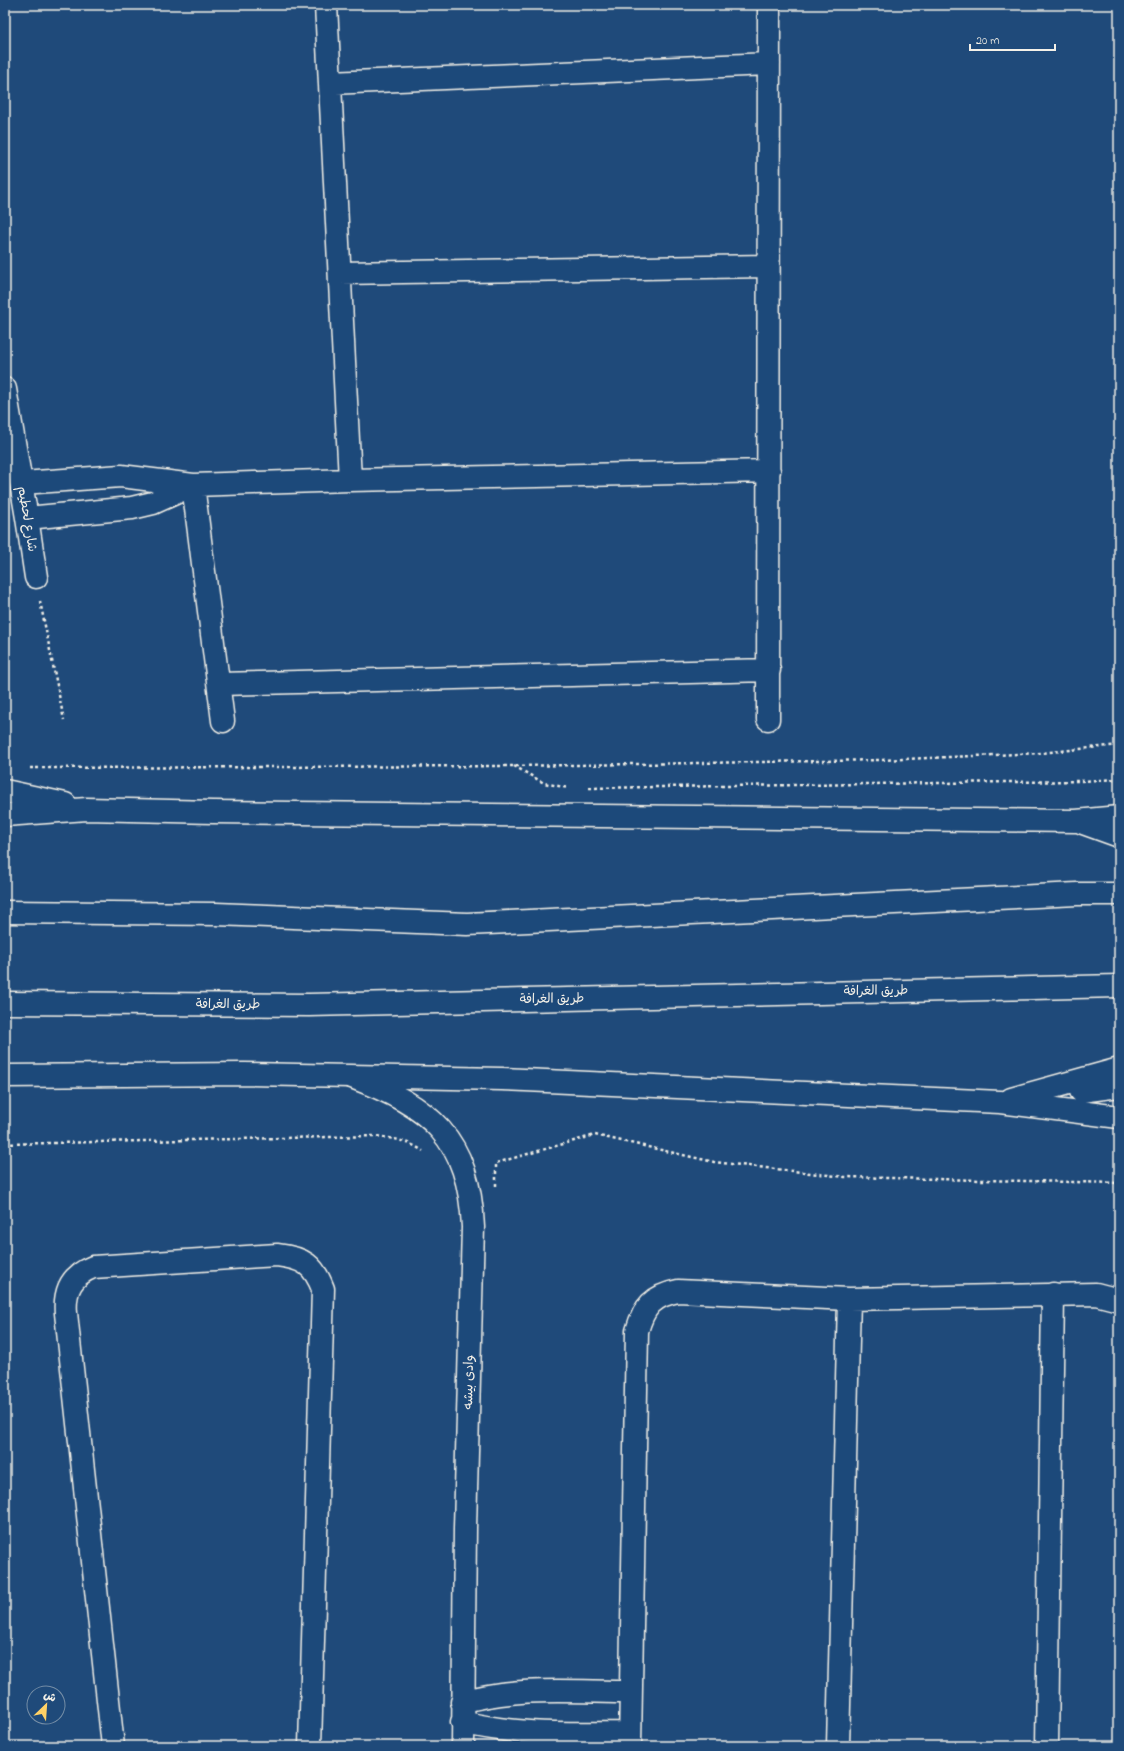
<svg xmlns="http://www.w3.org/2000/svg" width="1124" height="1751" font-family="'Indie Flower','Playpen Sans Arabic',sans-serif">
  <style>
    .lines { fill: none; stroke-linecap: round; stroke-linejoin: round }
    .minor-casing { stroke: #f4f1e8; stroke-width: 25 }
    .highway-casing { stroke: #f4f1e8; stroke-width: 25 }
    .path { stroke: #f4f1e8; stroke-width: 2.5; stroke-dasharray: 3 3; stroke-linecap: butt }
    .minor { stroke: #1f4a7a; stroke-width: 22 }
    .highway { stroke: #1f4a7a; stroke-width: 22 }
    .labels { text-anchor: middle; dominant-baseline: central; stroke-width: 3; stroke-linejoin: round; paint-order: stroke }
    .street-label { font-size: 13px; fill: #f4f1e8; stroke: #1f4a7a }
  </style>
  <rect width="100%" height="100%" fill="#1f4a7a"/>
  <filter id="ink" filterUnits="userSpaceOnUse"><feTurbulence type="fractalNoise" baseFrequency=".025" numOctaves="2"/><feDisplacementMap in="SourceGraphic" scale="8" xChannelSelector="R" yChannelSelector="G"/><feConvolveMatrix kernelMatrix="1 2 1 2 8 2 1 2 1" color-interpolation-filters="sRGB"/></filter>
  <g filter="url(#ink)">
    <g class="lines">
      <g class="minor-casing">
        <path id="minor" d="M326 5 350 480
          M330 83 769 64
          M340 273 768 266
          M5 389 27 518 36 577
          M22 483 121 476 193 485 350 480 769 471
          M193 485 223 721
          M27 518 132 508 153 503 193 485
          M219 684 769 670
          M768 719 769 5
          M352 1077C431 1107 469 1138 473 1227L465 1528 463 1746
          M462 1702C516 1686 574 1692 630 1692
          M462 1722C517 1736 574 1733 630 1733
          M113 1746 66 1313C64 1290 72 1275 93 1267L277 1255C304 1258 314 1265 323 1289L310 1746
          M630 1746 637 1331C644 1306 653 1296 678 1291L849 1299 1096 1294 1119 1300
          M838 1746 849 1299
          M1047 1746 1053 1294"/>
      </g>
      <g class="highway-casing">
        <path id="highway" d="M5 791 65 804
          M5 815 87 809 213 812 1076 821 1119 817
          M1083 823 1119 836
          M5 912 216 914 467 924 1077 894H1119
          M5 1003 309 1005 1119 986
          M5 1076 244 1074 502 1079 1000 1102 1119 1117
          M1081 1091 1119 1086
          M1011 1099 1119 1069"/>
      </g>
      <path class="path" d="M40 601 64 720
        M514 766 544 783 568 788
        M30 768 514 766 882 760 1041 753 1119 745
        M589 788 1081 781 1119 779
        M5 1144 375 1136C393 1138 408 1141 423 1151
        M496 1186V1163L595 1135 714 1162 845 1177 1119 1183"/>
      <use href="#minor" class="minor"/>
      <use href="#highway" class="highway"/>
    </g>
  </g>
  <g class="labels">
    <g class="street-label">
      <text transform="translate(27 519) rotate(81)">شارع لحطيم</text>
      <text transform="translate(876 991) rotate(-1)">طريق الغرافة</text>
      <text transform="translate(552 999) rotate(-1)">طريق الغرافة</text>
      <text x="228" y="1004">طريق الغرافة</text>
      <text transform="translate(469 1382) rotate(-89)">وادى بيشه</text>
    </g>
  </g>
  <rect width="1124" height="1751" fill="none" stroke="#1f4a7a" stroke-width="20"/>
  <rect x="10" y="10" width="1104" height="1731" fill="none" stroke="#f4f1e8" stroke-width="1.5" filter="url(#ink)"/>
  <g transform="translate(46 1705) rotate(25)"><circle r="19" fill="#1f4a7a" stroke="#748da6"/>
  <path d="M0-3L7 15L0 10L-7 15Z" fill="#ffd166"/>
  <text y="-6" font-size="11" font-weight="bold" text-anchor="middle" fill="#f4f1e8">ش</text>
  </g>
  <path d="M970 44v6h85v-6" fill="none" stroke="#f4f1e8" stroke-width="2"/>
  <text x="976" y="44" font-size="12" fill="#f4f1e8" stroke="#1f4a7a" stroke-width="3" paint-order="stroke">20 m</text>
</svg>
